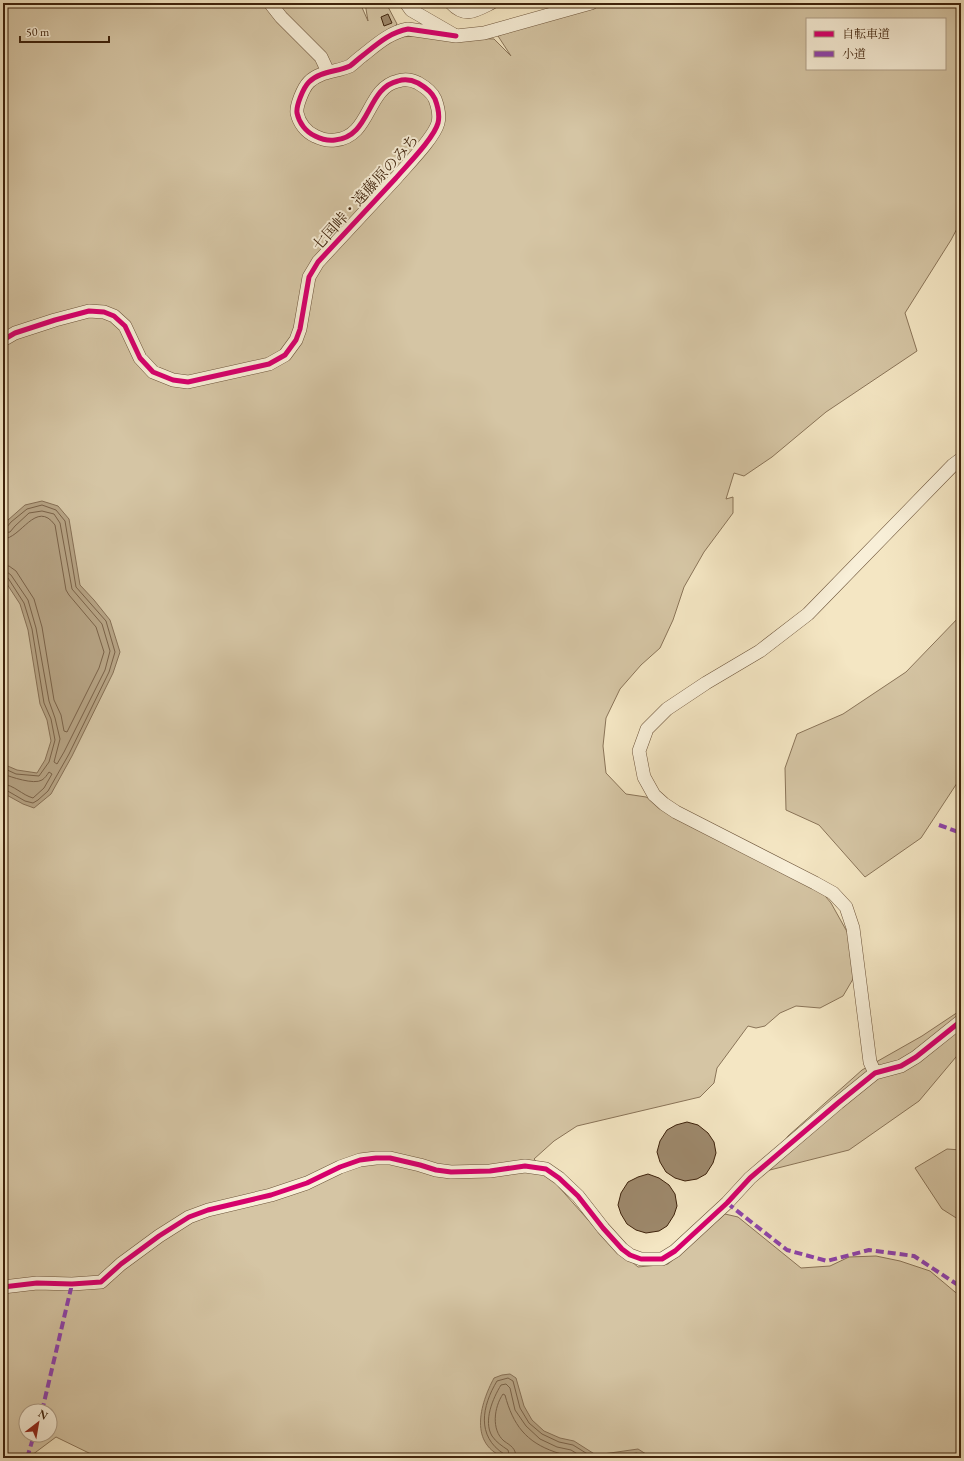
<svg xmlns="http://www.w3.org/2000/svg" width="964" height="1461" font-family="'EB Garamond','Noto Serif JP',serif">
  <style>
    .green { fill: #d5c5a4; stroke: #8a7458; fill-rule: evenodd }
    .water { fill: #b6a384; stroke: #866f54 }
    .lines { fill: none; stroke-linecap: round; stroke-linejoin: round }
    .shore { stroke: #7a6248; stroke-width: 1 }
    .building { fill: #9d886b; stroke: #3e220b }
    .minor-casing { stroke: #6c5339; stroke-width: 14 }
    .minor { stroke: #f8efd8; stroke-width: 13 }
    .quiet { stroke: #8e44ad; stroke-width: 4; stroke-dasharray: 8 4; stroke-linecap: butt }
    .cycleway-casing { stroke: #f8efd8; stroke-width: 8 }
    .cycleway { stroke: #d6006c; stroke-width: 5 }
    .labels { text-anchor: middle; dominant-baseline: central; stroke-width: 4; stroke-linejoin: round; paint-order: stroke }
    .street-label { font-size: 15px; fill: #3e220b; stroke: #f8efd8 }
  </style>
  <rect width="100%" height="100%" fill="#f4e6c3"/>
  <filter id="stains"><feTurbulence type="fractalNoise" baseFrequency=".005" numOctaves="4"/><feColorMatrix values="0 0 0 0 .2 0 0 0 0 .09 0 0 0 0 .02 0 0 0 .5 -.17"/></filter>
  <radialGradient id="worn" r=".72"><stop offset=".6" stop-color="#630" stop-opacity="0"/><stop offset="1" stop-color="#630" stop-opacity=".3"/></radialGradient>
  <path class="green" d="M3 3H360L368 21 365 3H386L397 24 387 34 376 38 419 36 494 39 511 56 498 36 512 30 613 3H961V221L951 240 905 313 917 351 826 412 772 457 744 476 734 473 726 499 733 497V513L704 552 684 587 673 620 660 648 641 665 620 689 606 718 603 746 606 773 626 794 646 797 816 885 831 903 850 937 853 958V979L843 996 820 1008 796 1006 780 1013 765 1026 756 1028 748 1026 717 1068 714 1083 700 1097 577 1126 554 1141 534 1159 605 1239 638 1267 668 1264 725 1214 738 1217 801 1268 830 1266 849 1257 876 1256 900 1261 930 1271 961 1297V1458H90L91 1454 56 1437 28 1458H3ZM807 19H945V69H807ZM26 1411H50V1435H26Z
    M961 615V777L921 838 865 877 819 825 786 810 785 768 797 734 843 714 906 672Z
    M961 1010V1051L919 1101 849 1150 762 1172 788 1136 862 1070 922 1036Z
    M947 1149 961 1150V1221L942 1209 915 1168Z"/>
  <path class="water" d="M42 501 58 506 69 519 80 585 94 600 110 620 120 652 113 673 72 756 51 794 34 808 23 804 3 793V764L17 770 37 773 45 760 51 741 47 720 40 704 28 630 20 604 3 578V527L8 520 25 505Z
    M510 1374 516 1378 524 1406 532 1420 544 1431 560 1438 574 1441 596 1455 638 1449 646 1454 649 1458H506C468 1445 480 1404 494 1378L502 1375Z"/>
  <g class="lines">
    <path class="shore" d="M3 528 7 527 11 522 27 509 42 505 56 510 65 521 76 587 106 621 115 652 109 672 69 754 48 791 38 800 33 803 25 801 6 790 3 789
      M3 533 10 532 15 526 29 513 42 511 54 514 60 523 72 589 102 624 110 651 105 670 64 752 57 764 54 762 60 739 55 718 49 701 36 628 28 600 11 575 7 572H3
      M3 539C21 539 36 499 55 525L66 590 69 595 96 627 104 652 99 668 67 732 64 731 61 715 54 700 42 627 34 599 16 571 9 566H3
      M3 577 8 578 24 603 32 629 44 703 51 719 55 740 49 762 39 776 16 774 3 768
      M3 774C11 777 34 785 42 780 45 778 47 775 49 772L52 774 44 788 33 798C22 795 14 785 3 784
      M505 1458 504 1454C476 1436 482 1406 497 1381L508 1378 513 1381 520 1408 529 1423 542 1434 559 1442 573 1445 594 1458
      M510 1458 508 1450C502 1446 496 1442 492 1436 483 1421 493 1398 501 1385L506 1384 510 1388 515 1410 526 1426 540 1439 557 1447 571 1450 584 1458
      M516 1458C516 1448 511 1446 504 1441 491 1430 494 1407 503 1394L505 1395C513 1425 526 1442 555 1452 561 1454 567 1455 572 1458
      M603 1458 637 1453 644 1458"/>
  </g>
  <path class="building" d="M388 14 392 23 384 26 381 17Z
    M687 1122 698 1125 708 1133 714 1142 716 1153 713 1163 706 1174 697 1179 685 1181 675 1178 666 1172 660 1162 657 1152 660 1141 667 1130 676 1125Z
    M648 1174 659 1178 669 1185 675 1194 677 1206 674 1215 667 1226 659 1231 646 1233 636 1230 627 1224 621 1214 618 1205 621 1193 628 1182 638 1177Z"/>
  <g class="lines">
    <g class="minor-casing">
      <path id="minor" d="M270 3 281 17 321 57 328 72
        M406 3 411 10 456 36 484 33 591 3
        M451 3C465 18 475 11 491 3
        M3 340 15 333 55 320 89 311 104 312 114 316 125 326 140 358 153 372 173 380 188 382 269 364 285 355 296 340 300 329 309 277 318 262C344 234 370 206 396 178 407 165 434 138 438 123 440 115 438 107 435 99 432 92 425 87 418 83 412 80 404 79 398 81 366 88 371 137 335 140 328 141 321 139 315 136 306 132 299 123 297 113 296 106 303 88 309 82 320 71 337 72 350 66 354 63 358 59 362 56 376 45 390 32 408 29L456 36
        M875 1073 870 1062 853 928 846 907 833 893 815 883 676 812 664 804 654 795 644 777 639 751 647 729 667 709 706 683 760 651 808 614 953 465 961 459
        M3 1287 37 1283 72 1284 101 1282 121 1264 159 1236 189 1217 208 1210 271 1195 307 1183 340 1167 360 1160 376 1158H390L420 1165 436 1170 451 1172 490 1171 525 1166 546 1169 559 1178 578 1196 603 1228 622 1249 630 1255 641 1259H662L675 1251 727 1203 750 1178 838 1103 875 1073 901 1066 916 1057 961 1021"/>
    </g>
    <use href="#minor" class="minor"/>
    <path class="quiet" d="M939 825 961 833
      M727 1203 787 1250 827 1261 869 1250 914 1256 961 1287
      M42 1411 72 1284
      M27 1458 34 1435"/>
    <g class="cycleway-casing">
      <path id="cycleway" d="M3 340 15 333 55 320 89 311 104 312 114 316 125 326 140 358 153 372 173 380 188 382 269 364 285 355 296 340 300 329 309 277 318 262C344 234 370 206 396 178 407 165 434 138 438 123 440 115 438 107 435 99 432 92 425 87 418 83 412 80 404 79 398 81 366 88 371 137 335 140 328 141 321 139 315 136 306 132 299 123 297 113 296 106 303 88 309 82 320 71 337 72 350 66 354 63 358 59 362 56 376 45 390 32 408 29L456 36
        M3 1287 37 1283 72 1284 101 1282 121 1264 159 1236 189 1217 208 1210 271 1195 307 1183 340 1167 360 1160 376 1158H390L420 1165 436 1170 451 1172 490 1171 525 1166 546 1169 559 1178 578 1196 603 1228 622 1249 630 1255 641 1259H662L675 1251 727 1203 750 1178 838 1103 875 1073 901 1066 916 1057 961 1021"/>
    </g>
    <use href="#cycleway" class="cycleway"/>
  </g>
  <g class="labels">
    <g class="street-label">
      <text transform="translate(365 192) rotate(-48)">七国峠・遠藤原のみち</text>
    </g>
  </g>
  <rect width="964" height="1461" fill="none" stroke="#f4e6c3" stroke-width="16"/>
  <rect x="4" y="4" width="956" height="1453" fill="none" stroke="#3e220b" stroke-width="2"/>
  <rect x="8" y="8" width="948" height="1445" fill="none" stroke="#3e220b"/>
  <rect x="806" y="18" width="140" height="52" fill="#f8efd8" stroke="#ae9d86"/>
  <rect x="814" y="31" width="20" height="6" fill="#d6006c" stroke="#ae9d86"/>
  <text x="842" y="38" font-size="12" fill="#3e220b">自転車道</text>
  <rect x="814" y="51" width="20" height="6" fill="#8e44ad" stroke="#ae9d86"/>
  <text x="842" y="58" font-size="12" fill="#3e220b">小道</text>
  <g transform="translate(38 1423) rotate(31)"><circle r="19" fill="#f8efd8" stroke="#ae9d86"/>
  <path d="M0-3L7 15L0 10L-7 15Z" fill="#8f2418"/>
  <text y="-6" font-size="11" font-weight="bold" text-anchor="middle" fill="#3e220b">N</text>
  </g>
  <path d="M20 36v6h89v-6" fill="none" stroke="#3e220b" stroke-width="2"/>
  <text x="26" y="36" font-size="12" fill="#3e220b" stroke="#f8efd8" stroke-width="3" paint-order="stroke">50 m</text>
  <rect width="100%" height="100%" filter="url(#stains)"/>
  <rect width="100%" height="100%" fill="url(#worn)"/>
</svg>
